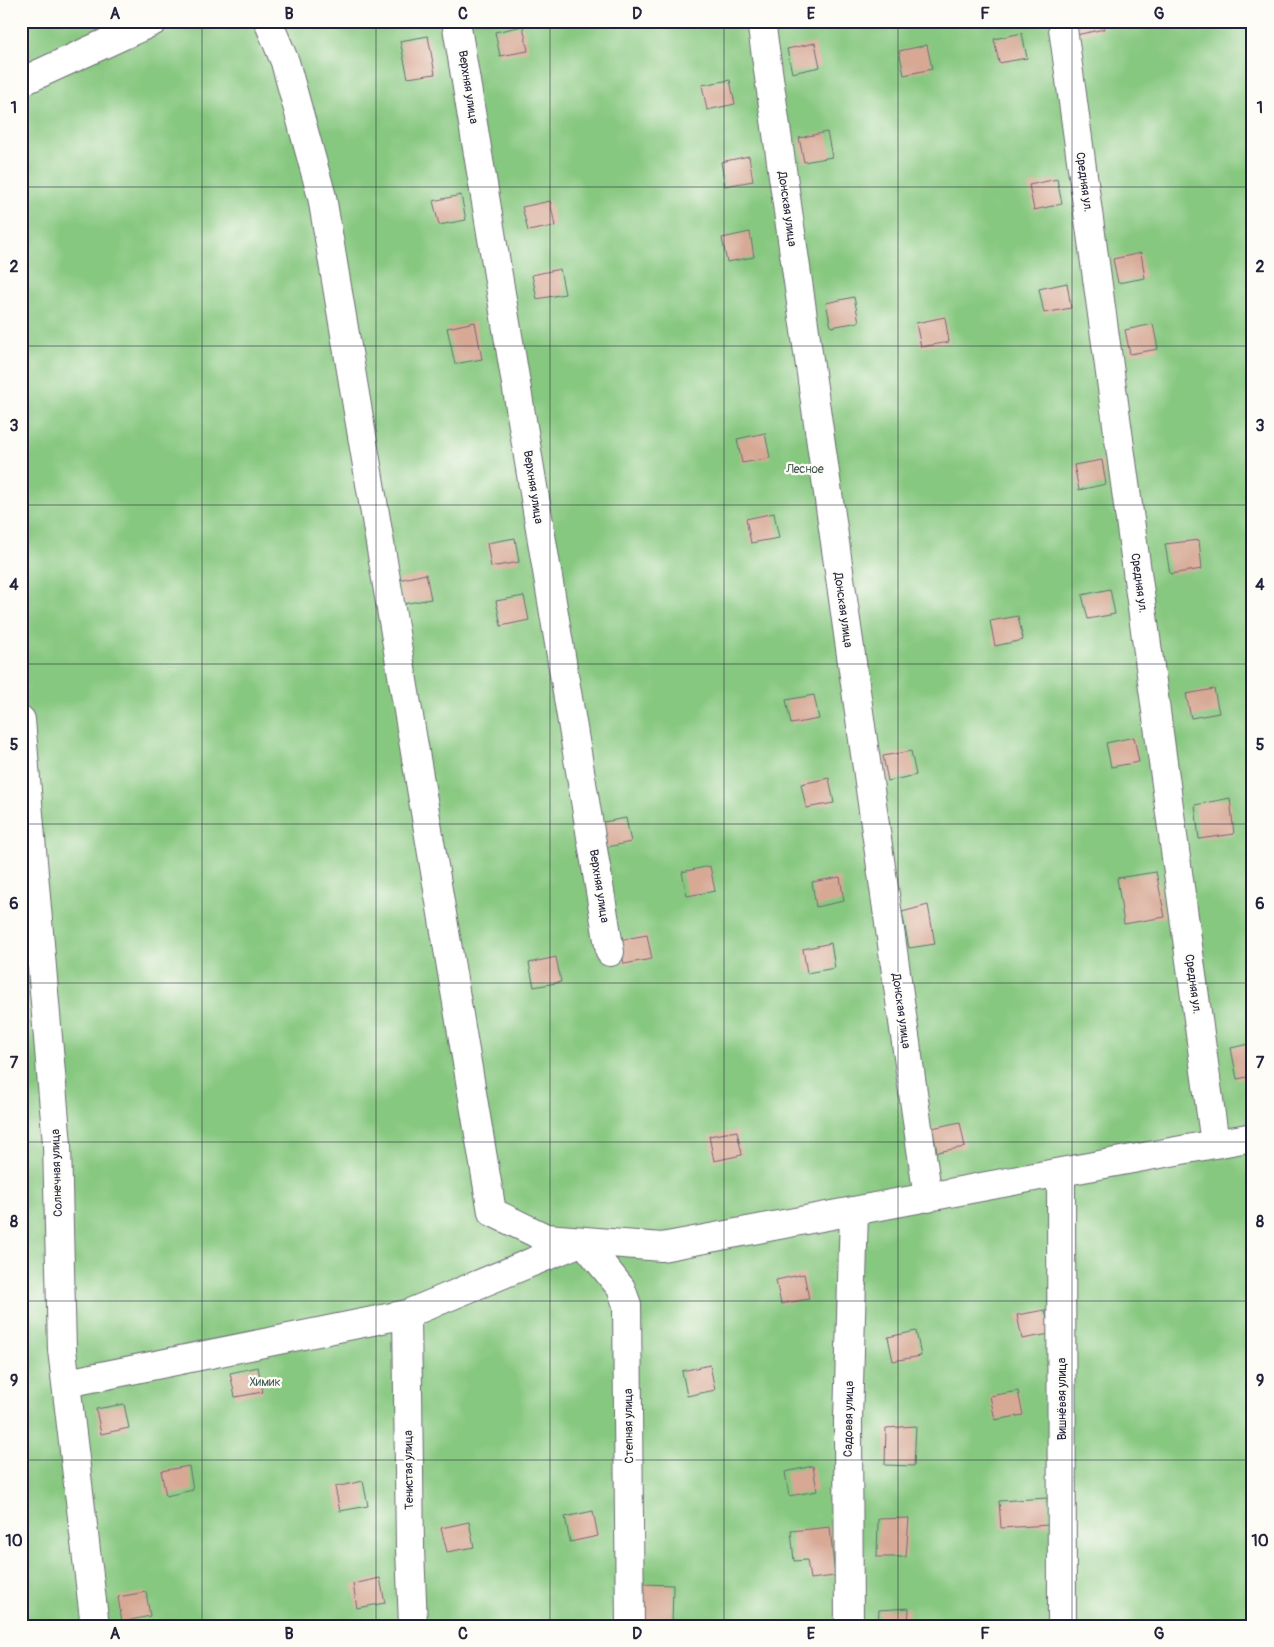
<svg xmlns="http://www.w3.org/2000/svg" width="1274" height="1647" font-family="Pangolin,sans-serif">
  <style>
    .green { fill: #87c880; stroke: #54755e }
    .building { fill: #d7a995 }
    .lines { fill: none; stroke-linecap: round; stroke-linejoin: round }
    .minor-casing { stroke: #6c6a74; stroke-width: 30 }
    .minor { stroke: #fff; stroke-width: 28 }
    .grid { fill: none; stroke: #22223b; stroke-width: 1; stroke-opacity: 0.55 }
    .labels { text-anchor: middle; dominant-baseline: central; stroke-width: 4.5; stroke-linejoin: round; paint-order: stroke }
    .street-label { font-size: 12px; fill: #22223b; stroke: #fdfcf7 }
    .park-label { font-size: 12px; fill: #455c53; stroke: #fdfcf7 }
    .neatline { fill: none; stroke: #22223b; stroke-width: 2 }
    .grid-label { font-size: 16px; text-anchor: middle; font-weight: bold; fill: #22223b }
  </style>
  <rect width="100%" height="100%" fill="#fdfcf7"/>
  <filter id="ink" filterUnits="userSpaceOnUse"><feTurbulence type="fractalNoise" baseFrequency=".02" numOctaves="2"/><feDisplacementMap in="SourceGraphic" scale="10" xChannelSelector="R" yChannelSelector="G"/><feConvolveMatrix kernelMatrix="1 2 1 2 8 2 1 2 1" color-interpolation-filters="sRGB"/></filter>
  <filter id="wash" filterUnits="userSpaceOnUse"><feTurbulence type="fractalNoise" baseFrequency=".0096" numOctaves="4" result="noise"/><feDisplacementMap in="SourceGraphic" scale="20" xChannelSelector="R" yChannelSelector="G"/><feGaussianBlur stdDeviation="1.12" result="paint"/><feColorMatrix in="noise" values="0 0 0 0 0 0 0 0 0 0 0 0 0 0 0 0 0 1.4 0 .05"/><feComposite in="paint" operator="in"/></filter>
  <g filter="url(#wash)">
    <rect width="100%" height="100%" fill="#f4f0de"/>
    <path class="green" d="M21 21H1253V1626H21Z"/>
    <g id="blocks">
      <path class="building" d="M1074 21H1103L1104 29 1076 35Z
        M523 26 528 51 500 56 495 32Z
        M1022 33 1027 58 999 63 994 39Z
        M428 36 435 74 408 78 400 41Z
        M815 43 820 67 792 73 787 49Z
        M927 45 932 69 904 75 899 51Z
        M730 80 735 104 707 110 702 85Z
        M827 132 832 157 804 162 799 138Z
        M749 156 753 181 725 186 721 162Z
        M1057 179 1062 204 1034 210 1029 185Z
        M461 195 466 220 439 225 433 201Z
        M550 201 555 226 528 231 522 207Z
        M750 232 754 257 727 262 722 238Z
        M1141 253 1145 278 1118 283 1113 259Z
        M560 269 565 294 537 299 532 275Z
        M1067 283 1071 308 1044 313 1039 289Z
        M854 297 859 322 831 327 826 303Z
        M945 317 949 342 921 347 916 323Z
        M475 322 482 359 455 364 447 328Z
        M1153 324 1158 349 1130 354 1125 330Z
        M765 433 770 458 742 463 737 439Z
        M1102 460 1106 484 1079 490 1074 465Z
        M774 513 779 538 751 543 746 519Z
        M515 538 519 562 491 567 487 543Z
        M1199 540 1202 569 1170 574 1165 544Z
        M426 574 431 599 403 604 398 580Z
        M1110 589 1115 614 1088 619 1082 595Z
        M524 596 529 620 501 626 496 601Z
        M1018 616 1023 640 995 646 990 621Z
        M1214 689 1219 713 1191 718 1186 694Z
        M814 695 819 719 791 724 786 700Z
        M1134 737 1139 762 1111 767 1106 743Z
        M911 751 916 775 888 781 883 756Z
        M829 778 834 803 806 808 801 784Z
        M1230 798 1234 834 1199 839 1195 805Z
        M626 818 631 842 603 848 598 823Z
        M710 866 715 891 687 896 682 872Z
        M1156 872 1165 917 1124 924 1117 878Z
        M840 877 844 901 816 907 812 882Z
        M928 905 935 944 909 948 902 912Z
        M647 935 652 959 624 964 619 940Z
        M831 943 835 968 807 973 803 949Z
        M556 957 561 982 534 987 529 963Z
        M1253 1043V1076L1237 1079 1231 1048Z
        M960 1122 965 1147 937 1152 932 1128Z
        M737 1131 742 1155 714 1161 709 1136Z
        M804 1274 809 1299 781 1304 776 1280Z
        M1045 1310 1050 1334 1022 1339 1017 1315Z
        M916 1331 921 1356 893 1361 888 1337Z
        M710 1365 715 1390 687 1396 682 1371Z
        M258 1367 263 1392 235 1397 230 1373Z
        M1018 1391 1023 1415 995 1420 990 1396Z
        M124 1404 129 1428 101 1434 96 1409Z
        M916 1426 914 1466 885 1465 886 1428Z
        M189 1466 193 1490 166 1496 161 1471Z
        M813 1466 817 1491 789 1496 785 1472Z
        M363 1481 368 1506 340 1511 335 1487Z
        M1047 1498 1049 1525 1001 1528 999 1501Z
        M593 1511 598 1536 570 1542 565 1517Z
        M909 1518 906 1557H877L878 1519Z
        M469 1522 474 1547 447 1552 441 1528Z
        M830 1527 835 1576 810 1579 807 1560 794 1561 791 1531Z
        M380 1578 385 1603 357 1608 353 1584Z
        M643 1584 673 1585 672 1626H643Z
        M146 1592 150 1616 122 1622 118 1597Z
        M909 1608 908 1626H878L879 1610Z"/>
    </g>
  </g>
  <g filter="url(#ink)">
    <use href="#blocks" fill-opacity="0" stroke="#6c6a74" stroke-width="1"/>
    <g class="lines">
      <g class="minor-casing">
        <path id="minor" d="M268 21 285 62 322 197 492 1212 546 1238 662 1247 1061 1172 1253 1137
          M456 21 610 952
          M761 21 928 1198
          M1062 21 1215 1144
          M21 82 154 21
          M21 720 57 1144 62 1350 95 1626
          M1061 1172 1062 1626
          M407 1314 410 1548 413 1626
          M67 1383 407 1314 583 1241 621 1288 627 1305 630 1626
          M849 1626 848 1420 854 1212"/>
      </g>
      <use href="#minor" class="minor"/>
    </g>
  </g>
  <path class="grid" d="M202 21V1626M376 21V1626M550 21V1626M724 21V1626M898 21V1626M1072 21V1626M21 187H1253M21 346H1253M21 505H1253M21 664H1253M21 824H1253M21 983H1253M21 1142H1253M21 1301H1253M21 1460H1253"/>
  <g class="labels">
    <g class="street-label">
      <text transform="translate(468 87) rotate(81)">Верхняя улица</text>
      <text transform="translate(1084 182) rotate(82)">Средняя ул.</text>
      <text transform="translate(787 209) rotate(82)">Донская улица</text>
      <text transform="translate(533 487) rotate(81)">Верхняя улица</text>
      <text transform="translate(1139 583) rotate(82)">Средняя ул.</text>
      <text transform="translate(843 610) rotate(82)">Донская улица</text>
      <text transform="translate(599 886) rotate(81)">Верхняя улица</text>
      <text transform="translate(1193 984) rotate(82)">Средняя ул.</text>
      <text transform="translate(901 1011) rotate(82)">Донская улица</text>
      <text transform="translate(57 1173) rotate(-92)">Солнечная улица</text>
      <text transform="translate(1062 1399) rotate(-90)">Вишнёвая улица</text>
      <text transform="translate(849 1419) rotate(-89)">Садовая улица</text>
      <text transform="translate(629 1426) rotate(-91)">Степная улица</text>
      <text transform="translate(409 1470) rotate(-91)">Тенистая улица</text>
    </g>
    <g class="park-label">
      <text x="805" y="469">Лесное</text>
      <text x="265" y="1382">Химик</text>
    </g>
  </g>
  <rect width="1274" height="1647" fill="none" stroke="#fdfcf7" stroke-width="55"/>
  <rect x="28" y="28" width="1218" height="1592" class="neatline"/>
  <g class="grid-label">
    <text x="115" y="19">A</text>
    <text x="289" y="19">B</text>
    <text x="463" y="19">C</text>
    <text x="637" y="19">D</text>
    <text x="811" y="19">E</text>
    <text x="985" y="19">F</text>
    <text x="1159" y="19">G</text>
    <text x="14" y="113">1</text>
    <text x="1260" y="113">1</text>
    <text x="14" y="272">2</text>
    <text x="1260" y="272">2</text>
    <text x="14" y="431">3</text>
    <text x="1260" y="431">3</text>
    <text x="14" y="590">4</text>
    <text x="1260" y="590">4</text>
    <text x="14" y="750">5</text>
    <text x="1260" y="750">5</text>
    <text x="14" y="909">6</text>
    <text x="1260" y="909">6</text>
    <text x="14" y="1068">7</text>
    <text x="1260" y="1068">7</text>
    <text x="14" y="1227">8</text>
    <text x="1260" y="1227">8</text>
    <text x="14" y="1386">9</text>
    <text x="1260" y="1386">9</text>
    <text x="14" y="1546">10</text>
    <text x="1260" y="1546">10</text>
    <text x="115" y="1639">A</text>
    <text x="289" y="1639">B</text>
    <text x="463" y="1639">C</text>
    <text x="637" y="1639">D</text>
    <text x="811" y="1639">E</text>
    <text x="985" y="1639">F</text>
    <text x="1159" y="1639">G</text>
  </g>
</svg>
